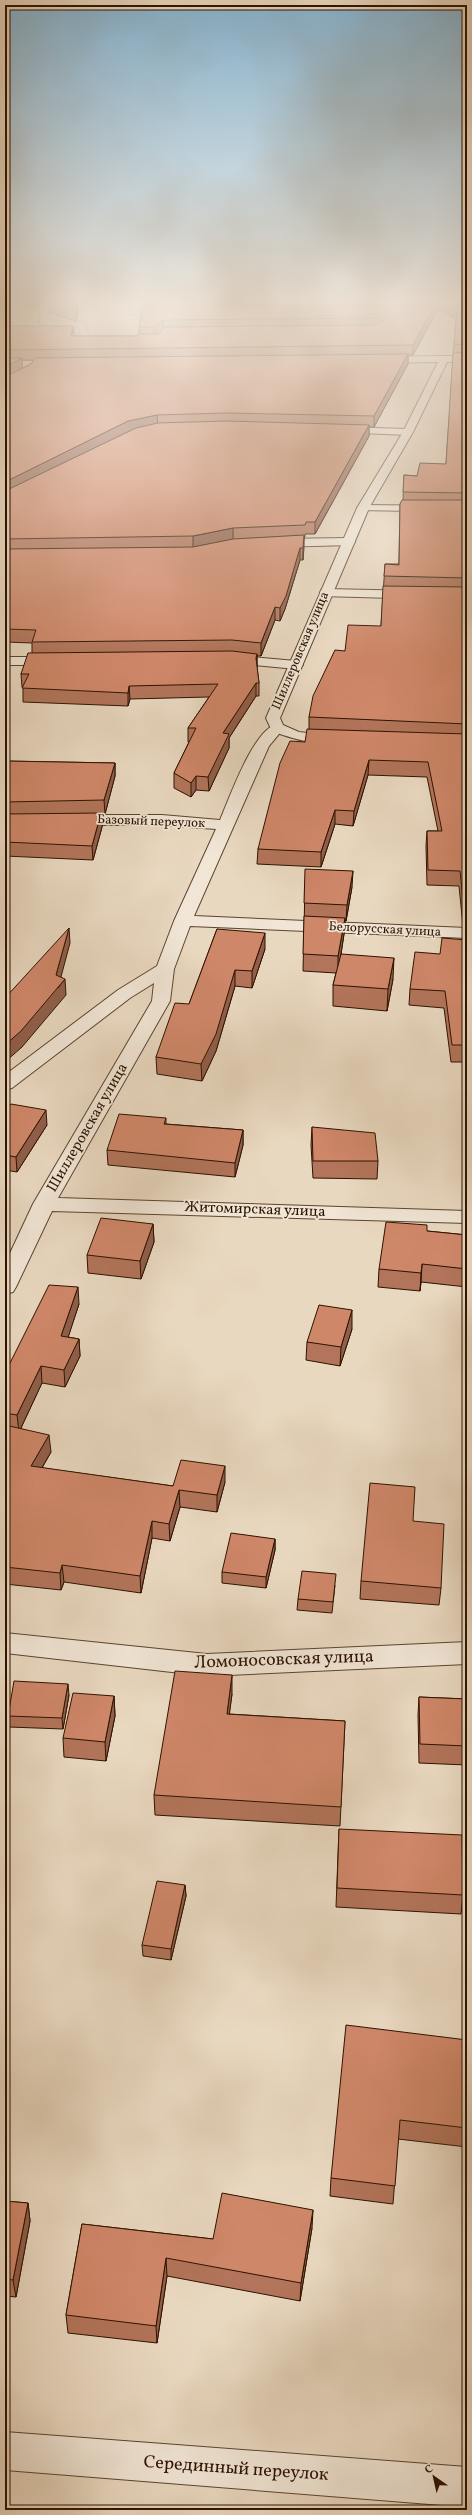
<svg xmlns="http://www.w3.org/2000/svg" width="472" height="2515" font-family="Vollkorn,serif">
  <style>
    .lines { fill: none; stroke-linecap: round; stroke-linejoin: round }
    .service-casing { stroke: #5c4430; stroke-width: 1 }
    .minor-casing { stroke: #5c4430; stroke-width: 2 }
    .tertiary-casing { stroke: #5c4430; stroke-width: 2 }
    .service { fill: #f1e6d6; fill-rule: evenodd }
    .minor { fill: #f1e6d6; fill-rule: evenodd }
    .tertiary { fill: #f1e6d6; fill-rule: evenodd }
    .wall { fill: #b2745a; stroke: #2d1200; fill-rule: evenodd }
    .shaded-wall { fill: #915e4a; stroke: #2d1200 }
    .building { fill: #cf8769; stroke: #2d1200 }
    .labels { text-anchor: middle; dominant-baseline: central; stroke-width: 3.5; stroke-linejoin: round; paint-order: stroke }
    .far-street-label { font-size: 13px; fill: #2d1200; stroke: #f1e6d6 }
    .street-label { font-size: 15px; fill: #2d1200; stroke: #f1e6d6 }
    .near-street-label { font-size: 18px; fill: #2d1200; stroke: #f1e6d6 }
  </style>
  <rect width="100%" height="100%" fill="#e9d8c0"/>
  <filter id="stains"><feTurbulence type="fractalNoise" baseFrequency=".005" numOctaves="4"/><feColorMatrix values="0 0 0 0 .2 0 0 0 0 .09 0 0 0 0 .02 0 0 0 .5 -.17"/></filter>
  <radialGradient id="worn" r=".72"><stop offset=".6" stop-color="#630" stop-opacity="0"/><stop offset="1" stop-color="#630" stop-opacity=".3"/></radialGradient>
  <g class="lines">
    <g class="service-casing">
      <path id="service" d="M40 304H48L47 320 86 323 89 339H106L110 341 106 343H82L79 327 40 324Z
        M88 304H98L106 310H166L170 312 166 314H104Z"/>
    </g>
    <g class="minor-casing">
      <path id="minor" d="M339 427 408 429 413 432 408 435 335 432 334 430Z
        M363 505 467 506V512L359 510 357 508Z
        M349 538 355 542 353 545 275 547 269 543 275 539Z
        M326 589 467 592V600L321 596 320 593 321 590Z
        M228 655 296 661 303 665 296 669 223 662 221 659 223 656Z
        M5 657H55L62 661 55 665H5Z
        M277 724 284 728 269 746 194 916 467 928V938L190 926 174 969 170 1001 58 1198 467 1211V1223L52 1211 16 1287 13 1292 5 1294V1264L33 1204 152 1001 154 983 130 998 12 1088 5 1090V1075L118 990 157 966 174 921 216 829 162 825H72L64 820 72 815H162L220 820C230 797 253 730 277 724Z
        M5 1633 207 1654 467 1642V1664L207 1676 5 1653Z
        M5 2432 467 2467V2507L5 2470Z"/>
    </g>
    <g class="tertiary-casing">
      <path id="tertiary" d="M444 356H467V362H447L413 432 369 508 280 718 283 725 299 732 335 736 342 740C334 752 284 736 272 731L266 718 357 508 403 432 438 362 378 363 373 360 378 357Z
        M5 361H62L67 364 62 367H5Z"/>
    </g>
    <use href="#service" class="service"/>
    <use href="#minor" class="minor"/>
    <use href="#tertiary" class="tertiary"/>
  </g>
  <path class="wall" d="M23 304H39L38 309Z
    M48 304H79L76 321 49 313Z
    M144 304H377V306H384L386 305V304H467V1062H451L444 1008 409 1005 410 989 440 954 464 939 465 927 463 926 459 886 427 885 426 846 427 831H438L427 777 368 775 353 826 335 824 321 867 257 864 258 849 305 742 309 729V717L345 651 381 626 385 564H399L400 504 403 500 404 475 417 476 446 464 454 344 456 318 438 309 413 355H408V364L374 427H369V436L315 534H305V537H304L303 560H300L285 609 280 621 275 620 261 656H257V667L259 683V696H256L229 738V748L209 791 196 790 191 797 174 788V773L189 742H188V728L209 697 130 699 128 706 23 702V687H22L21 674 32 653V643L5 642V326L74 336H137L139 334V327ZM22 360H34L31 364 22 368Z
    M5 761 115 763V776L105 814H101L102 827 93 860 5 856Z
    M305 885 352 887 346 921H345L344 934 341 954 393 979 387 1011 333 1006V985L336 973 303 971Z
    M217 929 265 949 252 988 235 986 216 1051 202 1081 157 1074 156 1057 189 1004Z
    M5 1112 47 1125 17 1172 5 1170Z
    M166 1118V1124L243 1130V1145L235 1177 108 1165 107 1150Z
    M312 1127 378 1161 377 1179 313 1178 311 1145Z
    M153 1224 154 1242 141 1279 88 1273 87 1255Z
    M427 1231 467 1235V1287L421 1282 420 1291 378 1287 379 1269Z
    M79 1304 68 1337 79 1339 80 1356 65 1387 42 1383 21 1428 51 1452 42 1468 173 1486 225 1482 217 1512 180 1507 170 1541 152 1538 141 1593 64 1582 61 1590 5 1584V1371H6Z
    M352 1329 340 1366 306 1360 307 1342Z
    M413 1521 441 1588 439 1605 360 1599 361 1581Z
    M275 1539V1550L266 1588 222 1583V1572Z
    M335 1585 332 1613 297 1610 298 1599Z
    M232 1694 229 1714 345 1721 340 1826 155 1815 154 1795Z
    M69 1695 63 1729 9 1727 8 1716Z
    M114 1696 115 1716 106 1761 64 1757 63 1738Z
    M419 1697 467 1699V1765L419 1763 418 1715Z
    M339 1829 463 1895 461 1914 336 1907Z
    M185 1885 186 1896 171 1960 143 1956 142 1945Z
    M467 2040V2147L398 2139 393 2204 330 2196 331 2178Z
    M5 2201 28 2203 30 2221 16 2297 5 2296Z
    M82 2224 213 2239 312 2228 300 2301 167 2276 157 2343 68 2333 66 2315Z"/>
  <path class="shaded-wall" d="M76 304H79L76 321Z
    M436 304H438V309L413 355V345Z
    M163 320V330L155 337V327Z
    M73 326 74 335 72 346 71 336Z
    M408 354V364L374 427V416Z
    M22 358V368L5 378V367Z
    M157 415 158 426 128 432 5 494V482L128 421Z
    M369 425V436L315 534V522Z
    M233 528V541L193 548V536Z
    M304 535V548L303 560V548Z
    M300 548V560L285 609 280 621V608Z
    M275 607V620L261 656V643Z
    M257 654V667L256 658Z
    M256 683V696L229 738V748L209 791 208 777 223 733Z
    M129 686 130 699 128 706V693Z
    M369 760 368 775 353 826 354 811Z
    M115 763V776L105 814 104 800Z
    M196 776V790L191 797V783Z
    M335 810V824L321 867V852Z
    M101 813 102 827 93 860 92 846Z
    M353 871 352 887 346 921 347 905Z
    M345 918 344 934 338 973V956Z
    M69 928 70 943 58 988 65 979 66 995 22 1047 5 1062V1045L56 975Z
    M265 933V949L252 988V971Z
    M394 958 393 979 387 1011 388 989Z
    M235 970V986L216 1051 202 1081 201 1064Z
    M46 1110 47 1125 17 1172 16 1157Z
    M243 1130V1145L235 1177V1163Z
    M153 1224 154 1242 141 1279 140 1261Z
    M422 1264 421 1282 420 1291 421 1273Z
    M78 1287 79 1304 63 1353 61 1336Z
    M352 1310V1329L340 1366 341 1347Z
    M79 1339 80 1356 65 1387 64 1370Z
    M41 1366 42 1383 19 1432 17 1415Z
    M49 1435 51 1452 33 1483 31 1466Z
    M225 1466V1482L217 1512V1495Z
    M179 1490 180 1507 170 1541 169 1524Z
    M152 1521V1538L141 1593 140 1576Z
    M275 1539V1550L266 1588V1577Z
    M62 1565 64 1582 61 1590 60 1573Z
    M232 1675V1694L227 1733V1714Z
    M68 1684 69 1695 63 1729 62 1718Z
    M114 1696 115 1716 106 1761 105 1742Z
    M185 1885 186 1896 171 1960V1949Z
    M28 2203 30 2221 16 2297 13 2280Z
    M313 2210 312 2228 300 2301 301 2283Z
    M166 2258 167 2276 157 2343 156 2326Z"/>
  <path class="building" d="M66 304H76V307Z
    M387 304H436L413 345 5 350V326H73L71 336H137L138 334H158L165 327 377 325 383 321 377 318 163 320 155 327H139L143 306H384Z
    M449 304H467V345L454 344 457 308Z
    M467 352V493L403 492 404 475 417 476 420 463 446 464 453 353Z
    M408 354 374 416 226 413 157 415 128 421 5 482V377L31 364 35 358Z
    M5 358H22L5 367Z
    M226 421 369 425 315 522H306L305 525 233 528 193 536 5 539V491L136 428 158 423Z
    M402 500H467V578L384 576 385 564 399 565 400 504Z
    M304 535 303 548H300L286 596 280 608 275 607 261 643 232 640 32 642 36 630 5 629V549L193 547 233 539Z
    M383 586 467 587V724L309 717 313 696 335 650 345 651 348 625 381 626Z
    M232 651 257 654 256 658 259 683H256L223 733 229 734 208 777 196 776 191 783 174 773 196 728H188L218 684 129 686 128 693 22 688 29 674H21L28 653Z
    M307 729 467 734V911H464L460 871 428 870 427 831H442L428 762 369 760 354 811 335 810 321 852 258 849 280 763 290 741 305 742Z
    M5 761 115 763 104 800 5 802Z
    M101 813 92 846 5 842V814Z
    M305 869 353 871 347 905 304 903Z
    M304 916 345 918 338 956 303 954Z
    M467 923V1045H452L445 991 410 989 415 952 440 954 442 938 467 940 465 924Z
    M69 928 56 975 65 979 21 1031 5 1045V998Z
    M217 929 265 933 252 971 235 970 216 1034 201 1064 156 1057 175 1003 189 1004Z
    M341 954 394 958 388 989 333 985Z
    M11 1104 46 1110 16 1157 5 1155V1112Z
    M119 1114 166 1118 164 1124 243 1130 235 1163 107 1150Z
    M312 1127 375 1133 378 1161H313Z
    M101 1218 153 1224 140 1261 87 1255Z
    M386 1222 427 1225V1231L467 1235V1269L422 1264 421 1273 379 1269Z
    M49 1285 78 1287 61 1336 79 1339 64 1370 41 1366 17 1415 5 1413V1371H6Z
    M319 1305 352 1310 341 1347 307 1342Z
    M5 1425 49 1435 31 1466 173 1486 181 1460 225 1466 217 1495 179 1490 169 1524 152 1521 140 1576 62 1565 60 1573 5 1567Z
    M370 1483 415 1487 413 1521 444 1524 441 1588 361 1581Z
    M231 1533 275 1539 266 1577 222 1572Z
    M302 1571 336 1574 333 1602 298 1599Z
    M175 1671 232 1675 227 1714 345 1721 341 1807 154 1795Z
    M14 1681 68 1684 62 1718 8 1716Z
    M73 1693 114 1696 105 1742 63 1738Z
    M419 1697 467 1699V1746L420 1744Z
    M339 1829 462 1835 463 1895 337 1888Z
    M157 1881 185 1885 171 1949 142 1945Z
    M346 2025 467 2040V2128L400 2120 395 2186 331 2178Z
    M222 2193 313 2210 301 2283 166 2258 156 2326 66 2315 82 2224 213 2239Z
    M5 2201 28 2203 13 2280 5 2279Z"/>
  <linearGradient id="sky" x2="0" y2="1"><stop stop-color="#87b6d4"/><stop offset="0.46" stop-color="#f5ede3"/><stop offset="1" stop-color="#f5ede3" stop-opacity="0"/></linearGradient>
  <rect width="472" height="656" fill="url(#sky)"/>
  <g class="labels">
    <g class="far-street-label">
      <text transform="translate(301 651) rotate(-67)">Шиллеровская улица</text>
      <text transform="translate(151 822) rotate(2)">Базовый переулок</text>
      <text transform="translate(385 930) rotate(3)">Белорусская улица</text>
    </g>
    <g class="street-label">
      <text transform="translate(88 1128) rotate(-60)">Шиллеровская улица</text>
      <text transform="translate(255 1210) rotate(2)">Житомирская улица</text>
    </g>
    <g class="near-street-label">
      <text transform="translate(284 1660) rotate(-2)">Ломоносовская улица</text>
      <text transform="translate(236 2469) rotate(4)">Серединный переулок</text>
    </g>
  </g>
  <rect width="472" height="2515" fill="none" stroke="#e9d8c0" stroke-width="20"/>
  <rect x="6" y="6" width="460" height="2503" fill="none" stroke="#2d1200" stroke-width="2"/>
  <rect x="10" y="10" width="452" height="2495" fill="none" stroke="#2d1200"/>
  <g transform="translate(434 2477) rotate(326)" stroke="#f1e6d6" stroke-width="3" paint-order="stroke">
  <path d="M0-3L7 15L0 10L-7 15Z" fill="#2d1200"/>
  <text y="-6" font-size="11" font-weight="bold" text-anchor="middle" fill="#2d1200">С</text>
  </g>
  <rect width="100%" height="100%" filter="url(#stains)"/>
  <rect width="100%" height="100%" fill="url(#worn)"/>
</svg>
